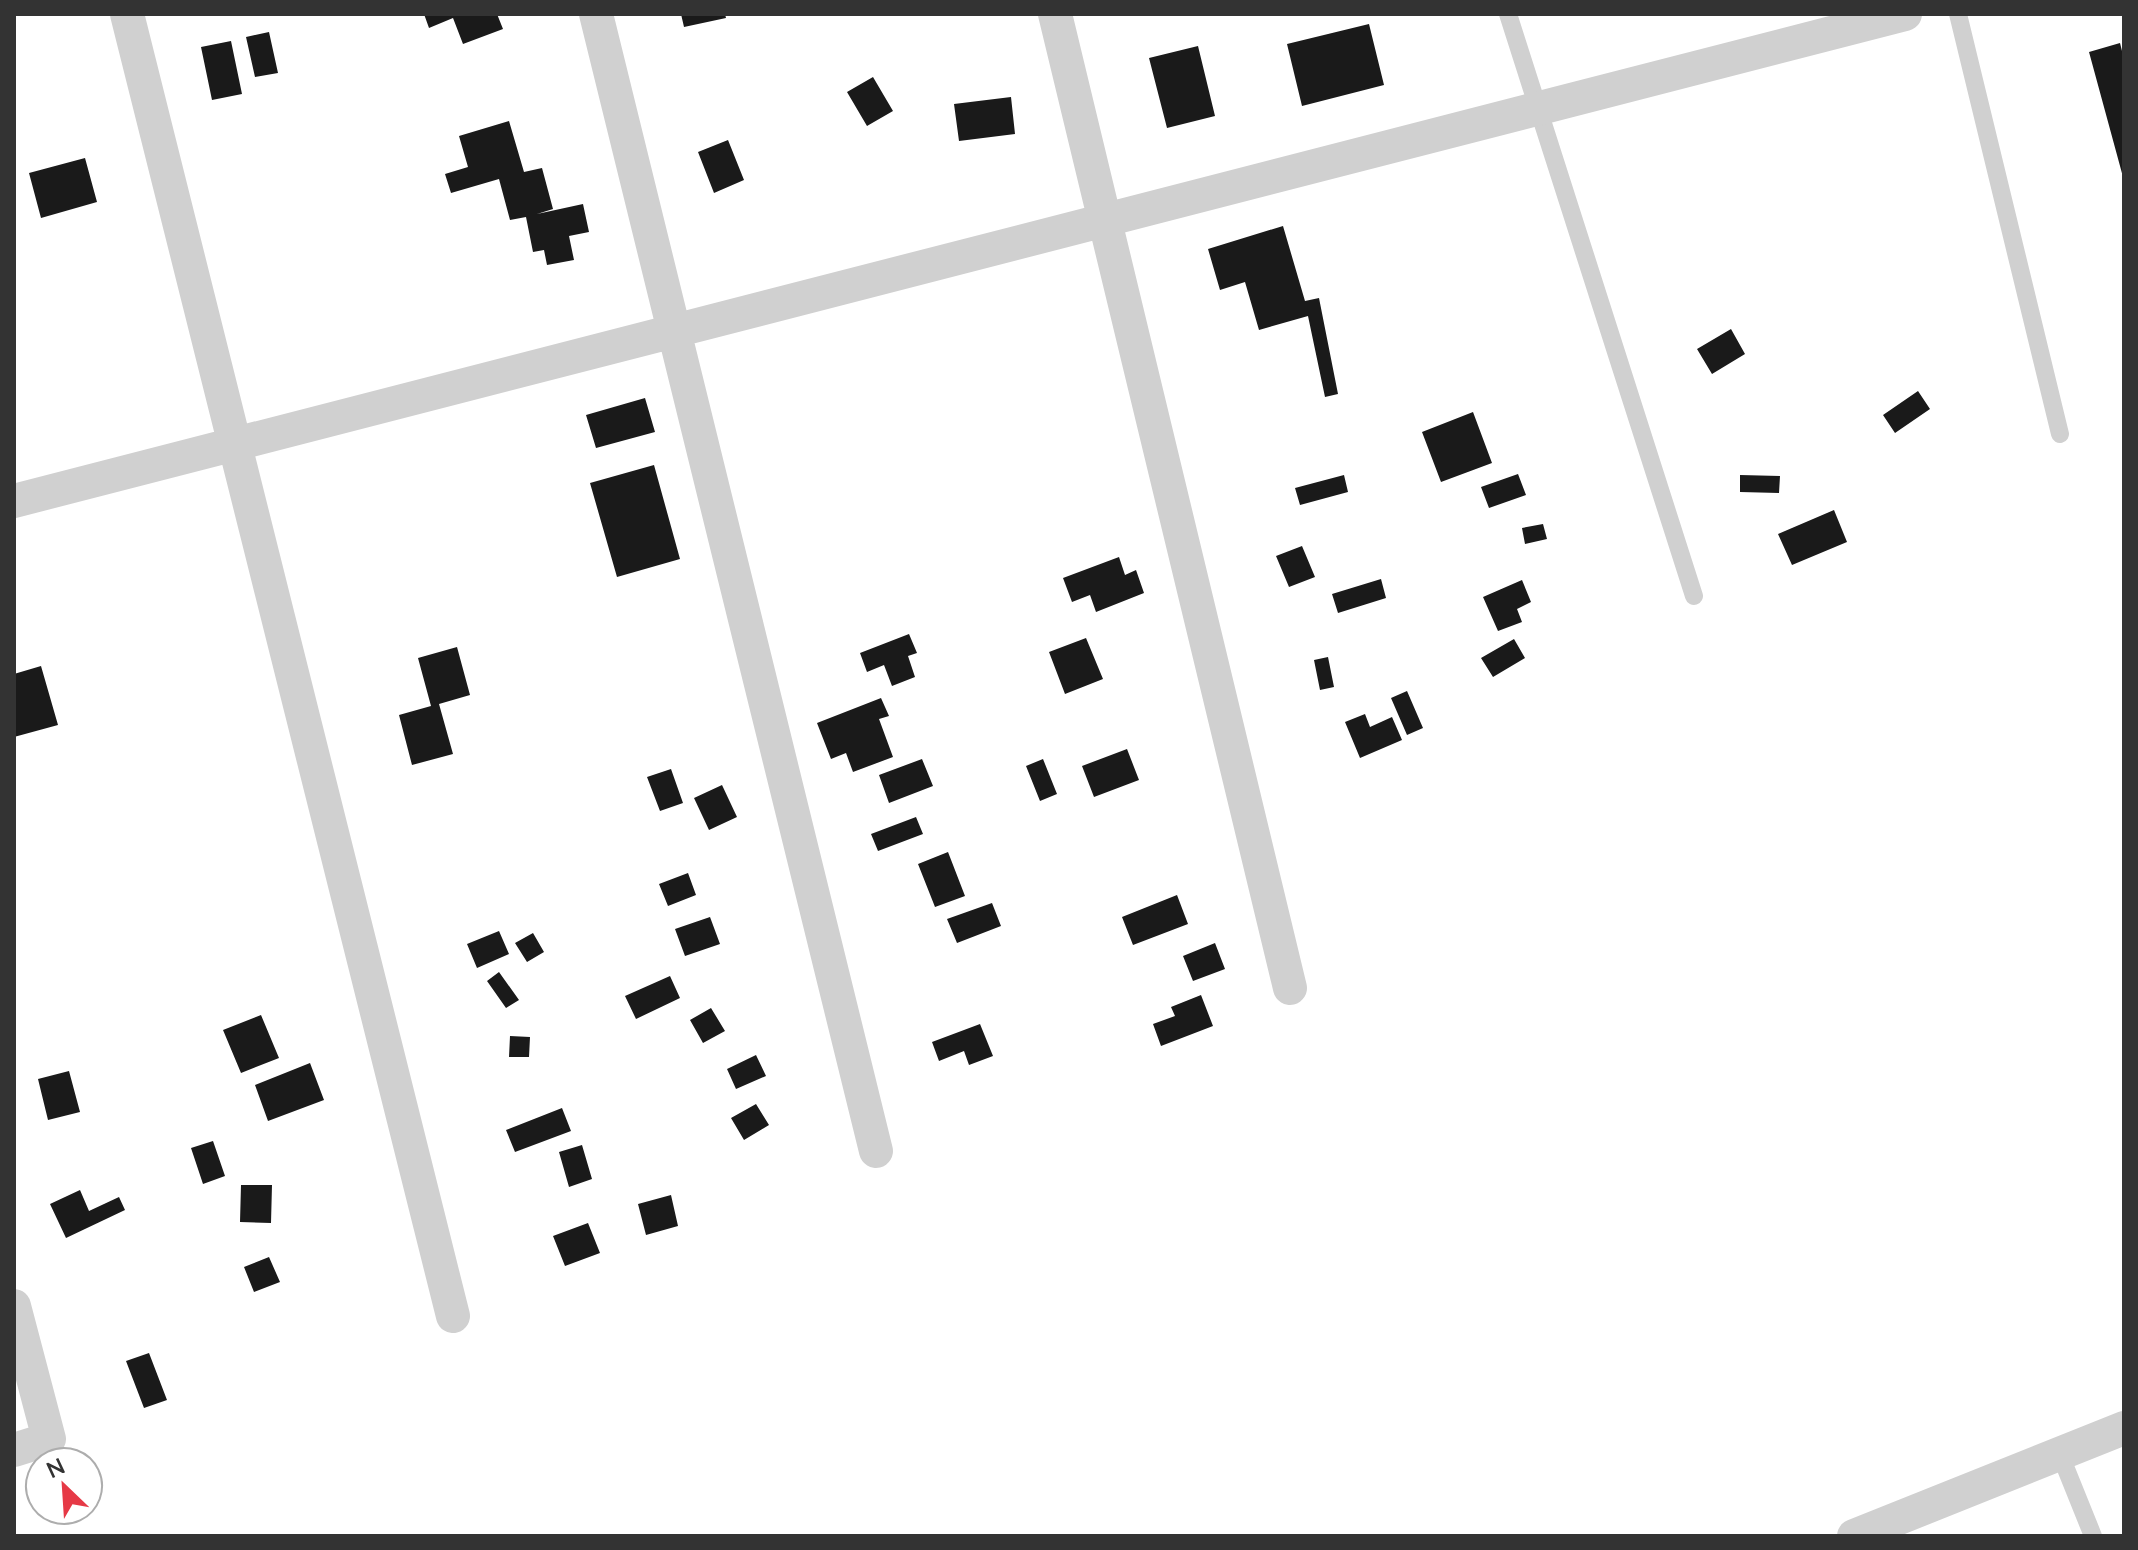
<svg xmlns="http://www.w3.org/2000/svg" width="2138" height="1550" font-family="Lato,sans-serif">
  <style>
    .building { fill: #1a1a1a }
    .lines { fill: none; stroke-linecap: round; stroke-linejoin: round }
    .lane { stroke: #d0d0d0; stroke-width: 18 }
    .street { stroke: #d0d0d0; stroke-width: 34 }
  </style>
  <rect width="100%" height="100%" fill="#fff"/>
  <path class="building" d="M424 14H497L503 29 463 44 453 18 429 28Z
    M681 14H725L726 18 684 27Z
    M1369 24 1384 85 1302 106 1287 44Z
    M269 32 278 73 255 77 246 37Z
    M231 41 242 94 212 100 201 47Z
    M2120 43 2124 59 2123 177 2089 52Z
    M1198 46 1215 116 1167 128 1149 58Z
    M873 77 893 111 867 126 847 92Z
    M1011 97 1015 134 959 141 954 104Z
    M509 121 524 172 542 168 553 209 537 214 583 204 589 232 569 236 574 260 547 265 544 250 533 252 526 217 510 220 499 179 451 193 445 174 468 167 459 136Z
    M728 140 744 180 714 193 698 152Z
    M85 158 97 202 41 218 29 173Z
    M1283 226 1305 301 1319 298 1338 394 1325 397 1308 316 1259 330 1245 282 1220 290 1208 249Z
    M1731 329 1745 354 1712 374 1697 349Z
    M1918 391 1930 409 1895 433 1883 415Z
    M645 398 655 432 596 448 586 415Z
    M1473 412 1492 463 1441 482 1422 432Z
    M654 465 680 559 617 577 590 483Z
    M1518 474 1526 495 1489 508 1481 487Z
    M1344 475 1348 492 1300 505 1295 488Z
    M1740 475 1780 476 1779 493 1740 492Z
    M1834 510 1847 542 1792 565 1778 534Z
    M1543 524 1547 539 1525 544 1522 528Z
    M1302 546 1315 577 1289 587 1276 556Z
    M1119 557 1125 575 1136 570 1144 593 1096 612 1090 595 1072 602 1063 578Z
    M1381 579 1386 598 1338 613 1332 594Z
    M1522 580 1531 602 1517 609 1522 622 1498 631 1483 597Z
    M909 634 917 653 908 656 915 677 892 686 884 665 867 672 860 653Z
    M1086 638 1103 679 1065 694 1049 652Z
    M1514 639 1525 658 1493 677 1481 658Z
    M457 647 470 695 439 704 453 754 412 765 399 715 431 706 418 658Z
    M1328 657 1334 687 1320 690 1314 660Z
    M41 666 58 725 14 737V674Z
    M1407 691 1423 728 1407 735 1391 698Z
    M881 698 889 716 879 719 893 757 853 772 846 753 831 759 817 723Z
    M1365 714 1370 727 1392 717 1402 740 1360 758 1345 722Z
    M1127 749 1139 780 1094 797 1082 766Z
    M922 759 933 786 889 803 879 775Z
    M1043 759 1057 794 1040 801 1026 766Z
    M671 769 683 803 660 811 647 777Z
    M722 785 737 817 709 830 694 798Z
    M916 817 923 834 878 851 871 834Z
    M948 852 965 896 935 907 918 864Z
    M688 873 696 895 668 906 659 884Z
    M1177 895 1188 924 1133 945 1122 917Z
    M992 903 1001 926 957 943 947 919Z
    M710 917 720 944 685 956 675 929Z
    M499 931 509 954 477 968 467 944Z
    M533 933 544 952 527 962 515 943Z
    M1215 943 1225 969 1193 981 1183 956Z
    M499 972 519 1000 506 1008 487 981Z
    M670 976 680 998 636 1019 625 996Z
    M1201 995 1213 1026 1161 1046 1153 1024 1175 1016 1171 1007Z
    M711 1008 725 1031 703 1043 690 1020Z
    M261 1015 279 1058 241 1073 223 1030Z
    M980 1024 993 1056 969 1065 964 1051 939 1061 932 1042Z
    M510 1036 530 1037 529 1057H509Z
    M756 1055 766 1076 736 1089 727 1069Z
    M310 1063 324 1100 268 1121 255 1085Z
    M69 1071 80 1112 48 1120 38 1079Z
    M756 1104 769 1125 744 1140 731 1118Z
    M562 1108 571 1131 515 1152 506 1130Z
    M213 1141 225 1176 203 1184 191 1148Z
    M582 1145 592 1179 569 1187 559 1152Z
    M241 1185H272L271 1223 240 1222Z
    M80 1190 89 1211 119 1197 125 1210 66 1238 50 1204Z
    M671 1195 678 1226 646 1235 638 1204Z
    M588 1223 600 1253 565 1266 553 1236Z
    M269 1257 280 1282 254 1292 244 1267Z
    M149 1353 167 1400 144 1408 126 1361Z"/>
  <g class="lines">
    <path class="lane" d="M1508 14 1694 596
      M1958 14 2060 434
      M2060 1454 2093 1536"/>
    <path class="street" d="M127 14 453 1316
      M596 14 876 1151
      M1055 14 1290 988
      M14 501 1905 14
      M14 1306 49 1439 14 1450
      M1854 1536 2124 1428"/>
  </g>
  <rect width="2138" height="1550" fill="none" stroke="#333333" stroke-width="32"/>
  <g transform="translate(64 1486) rotate(335)"><circle r="38" fill="#ffffff" stroke="#adadad" stroke-width="2"/>
  <path d="M0-6L14 30L0 20L-14 30Z" fill="#e63946"/>
  <text y="-12" font-size="22" font-weight="bold" text-anchor="middle" fill="#333333">N</text>
  </g>
</svg>
